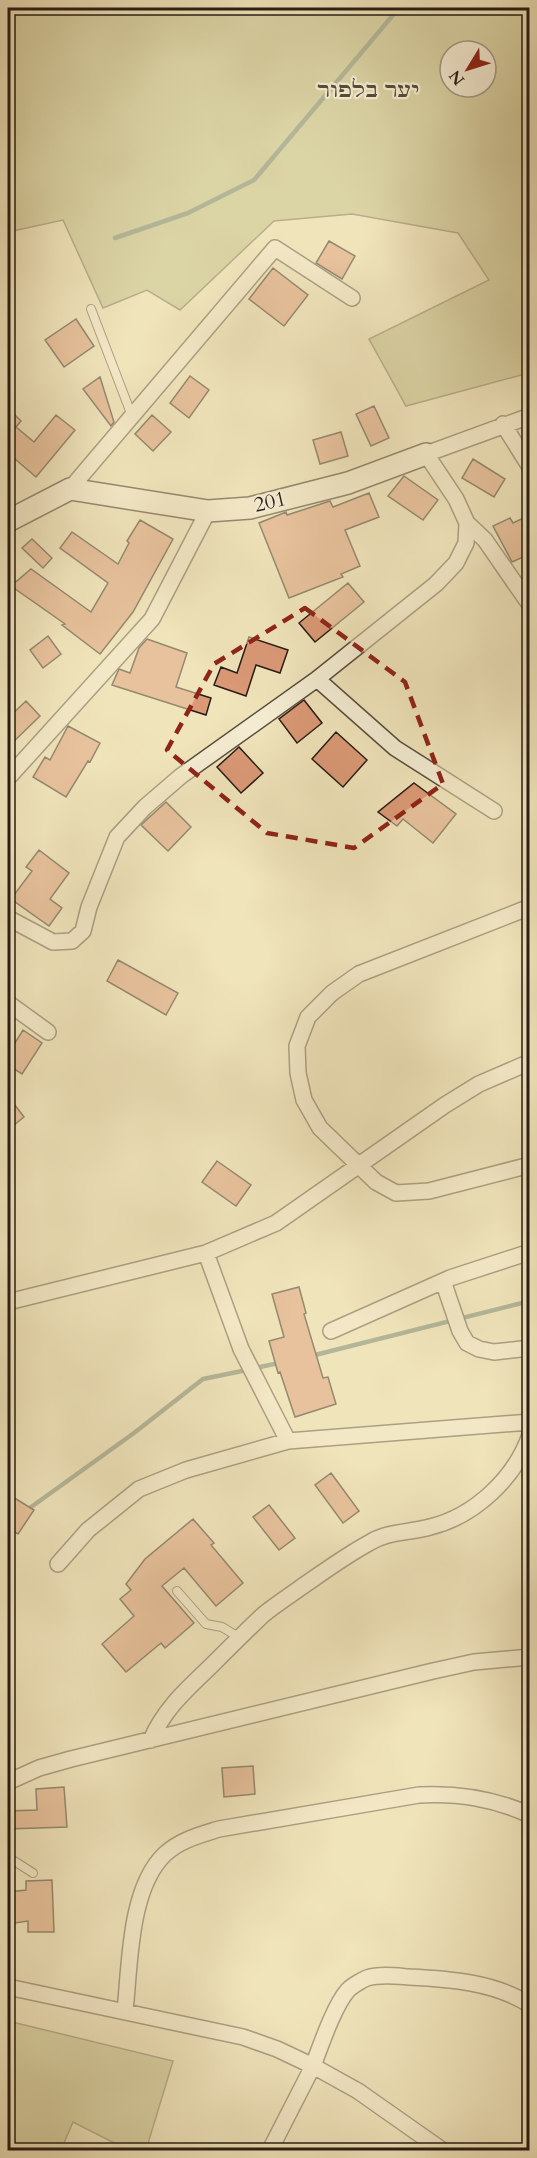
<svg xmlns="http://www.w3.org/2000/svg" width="537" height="2158" font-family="Cardo,'Frank Ruhl Libre',serif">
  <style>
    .green { fill: #c2c18b; stroke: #746e50; stroke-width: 1.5; fill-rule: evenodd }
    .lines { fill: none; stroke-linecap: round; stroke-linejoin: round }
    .stream { stroke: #6c7e6e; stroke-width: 4.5 }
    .building { fill: #db9976; stroke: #261c15; stroke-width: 1.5 }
    .lane-casing { stroke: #584e3e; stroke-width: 10 }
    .street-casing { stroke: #584e3e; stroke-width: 18 }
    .secondary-casing { stroke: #261c15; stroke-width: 24 }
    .lane { stroke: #f5edd3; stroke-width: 8 }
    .street { stroke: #f5edd3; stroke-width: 15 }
    .secondary { stroke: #f5edd3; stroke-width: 21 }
    .marked { fill: none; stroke: #8f2418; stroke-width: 4.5; stroke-dasharray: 12 8; stroke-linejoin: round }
    .labels { text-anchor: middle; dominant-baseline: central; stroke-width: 4.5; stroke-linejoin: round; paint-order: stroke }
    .park-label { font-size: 21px; font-style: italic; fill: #554e38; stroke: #f5edd3 }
    .street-label { font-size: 21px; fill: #261c15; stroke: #f5edd3 }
  </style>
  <rect width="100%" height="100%" fill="#f0e4bb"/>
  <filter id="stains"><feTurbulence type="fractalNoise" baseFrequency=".00333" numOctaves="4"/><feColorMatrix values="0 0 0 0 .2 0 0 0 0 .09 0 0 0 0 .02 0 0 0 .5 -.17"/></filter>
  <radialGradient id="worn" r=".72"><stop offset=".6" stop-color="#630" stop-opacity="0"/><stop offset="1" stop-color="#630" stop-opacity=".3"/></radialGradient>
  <path class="green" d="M8 8H529V373L406 406 369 339 489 280 458 233 352 214 274 221 180 310 147 290 103 308 63 220 8 232ZM450 51H486V87H450Z
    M8 2021 173 2061 146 2150H128L73 2122 61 2150H8Z"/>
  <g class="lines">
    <path class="stream" d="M115 238 188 213 254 180 399 8
      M311 1356 530 1301
      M255 1368 279 1363
      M27 1510 134 1433 203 1379 247 1370"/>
  </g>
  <path class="building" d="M329 241 355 256 342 279 316 263Z
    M273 268 308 295 284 326 249 299Z
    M76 319 94 346 64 367 45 340Z
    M190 376 209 390 189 418 170 403Z
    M100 377 114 422 111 426 83 389Z
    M374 406 389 438 371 446 356 414Z
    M8 408 21 421 16 427 34 442 56 415 75 430 36 477 8 453Z
    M152 415 171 432 153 451 135 434Z
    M341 432 348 456 320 464 313 440Z
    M473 459 505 479 494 497 462 478Z
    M404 476 438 500 423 520 388 496Z
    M369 493 379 517 345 530 360 566 341 574 343 577 289 598 259 523 286 512 287 515 330 501 333 507Z
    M530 515V554L512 562 493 526 510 518 513 523Z
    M140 520 173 539 133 612 100 654 62 625 65 624 11 586 31 569 91 612 108 583 60 548 72 532 118 564 129 543 127 541Z
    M32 539 52 558 43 568 22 548Z
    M348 583 364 602 315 642 299 623Z
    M48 636 61 654 43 668 30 650Z
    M249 637 288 650 280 673 256 665 246 696 214 685 221 667 237 673Z
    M147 639 187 653 176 687 211 698 206 715 112 685 119 669 130 673 139 648Z
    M304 700 322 723 297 743 279 719Z
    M26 701 40 716 8 747V718Z
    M68 726 100 743 90 762 88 761 66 797 33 777 45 757 50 760Z
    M336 732 367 760 343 787 312 759Z
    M239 747 263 773 241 793 217 767Z
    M414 783 456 814 433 843 403 819 397 826 378 812Z
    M166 802 191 827 168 851 141 825Z
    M39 850 69 873 50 899 62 908 49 926 11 899 32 871 26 867Z
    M118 960 178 993 166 1015 107 981Z
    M23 1030 42 1043 22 1074 8 1065V1054Z
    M8 1096 24 1117 8 1130Z
    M217 1161 251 1185 236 1206 202 1182Z
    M299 1287 306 1313 304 1314 323 1378 328 1377 336 1404 295 1417 280 1372 278 1373 269 1341 284 1337 272 1294Z
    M331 1473 359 1511 343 1523 315 1485Z
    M8 1494 34 1510 18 1534 8 1528Z
    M269 1505 295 1538 279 1550 253 1517Z
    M193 1519 214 1543 211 1545 243 1583 216 1606 184 1568 162 1586 194 1623 165 1648 161 1643 126 1672 102 1644 134 1616 120 1599 131 1590 126 1584 145 1559Z
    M253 1766 255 1794 224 1797 222 1768Z
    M64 1787 67 1827 8 1829V1811L37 1810 36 1789Z
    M52 1880 54 1932H28V1921L8 1924V1892L26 1890V1881Z"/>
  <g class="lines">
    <g class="lane-casing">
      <path id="lane" d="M91 309 132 416
        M177 1591 206 1624 222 1627 240 1638
        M8 1857 33 1873"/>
    </g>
    <g class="street-casing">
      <path id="street" d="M530 416 426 454 456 499 467 523 485 540 530 605
        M503 424 530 467
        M70 489 275 248 352 298
        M317 679 395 748 494 811
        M8 778 152 619 208 511
        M530 907 359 974 332 993 308 1017 297 1046 298 1073 304 1100 320 1128 376 1182 396 1193 429 1191 530 1165
        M8 918 53 942 72 941 83 931 89 907 117 837 145 807 181 776 317 679 436 584 456 563 466 543 467 523
        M8 1003 48 1032
        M206 1253 241 1349 288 1441
        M443 1281 460 1331 467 1343 479 1349 494 1352 530 1348
        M8 1302 206 1253 276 1223 445 1105 479 1084 530 1062
        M331 1331 450 1278 530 1252
        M58 1564 88 1530 139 1489 186 1470 288 1441 530 1422
        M151 1740C164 1709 187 1689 211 1666 228 1649 245 1632 263 1615 275 1605 288 1597 300 1588 322 1573 345 1556 369 1543 388 1531 409 1533 430 1527 475 1516 515 1478 530 1435
        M8 1782 39 1768 71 1759 433 1671 474 1662 530 1657
        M8 1987 243 2037 277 2049 313 2066C321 2045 334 2006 348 1990 352 1986 362 1980 367 1978 380 1974 396 1976 409 1977 449 1979 495 1982 530 2005
        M125 2011C130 1965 129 1888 165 1854 180 1840 200 1835 219 1829L419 1795C458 1793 493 1798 530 1815
        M270 2150 313 2066 358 2091 442 2150"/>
    </g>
    <g class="secondary-casing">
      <path id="secondary" d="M8 521 70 489 208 511 250 508 348 483 426 454"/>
    </g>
    <use href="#lane" class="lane"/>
    <use href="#street" class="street"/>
    <use href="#secondary" class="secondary"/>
  </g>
  <path d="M0 0H537V2158H0ZM305 608 405 682 443 784 354 848 267 833 167 750 214 664Z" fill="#f0e4bb" fill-opacity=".55" fill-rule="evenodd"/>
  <path class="marked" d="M305 608 405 682 443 784 354 848 267 833 167 750 214 664Z"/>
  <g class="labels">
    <g class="park-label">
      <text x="368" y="90">יער בלפור</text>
    </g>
    <g class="street-label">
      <text transform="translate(270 502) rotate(-13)">201</text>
    </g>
  </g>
  <rect width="537" height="2158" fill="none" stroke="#f0e4bb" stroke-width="30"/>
  <rect x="9" y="9" width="519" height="2140" fill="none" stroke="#261c15" stroke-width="3"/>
  <rect x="15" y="15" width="507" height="2128" fill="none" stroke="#261c15" stroke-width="1.5"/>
  <g transform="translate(468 69) rotate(232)"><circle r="28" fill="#f5edd3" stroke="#a29987" stroke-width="1.5"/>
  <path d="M0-4.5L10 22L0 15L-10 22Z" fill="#8f2418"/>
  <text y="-9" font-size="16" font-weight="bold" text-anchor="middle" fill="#261c15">N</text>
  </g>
  <rect width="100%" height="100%" filter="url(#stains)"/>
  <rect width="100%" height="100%" fill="url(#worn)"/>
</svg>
